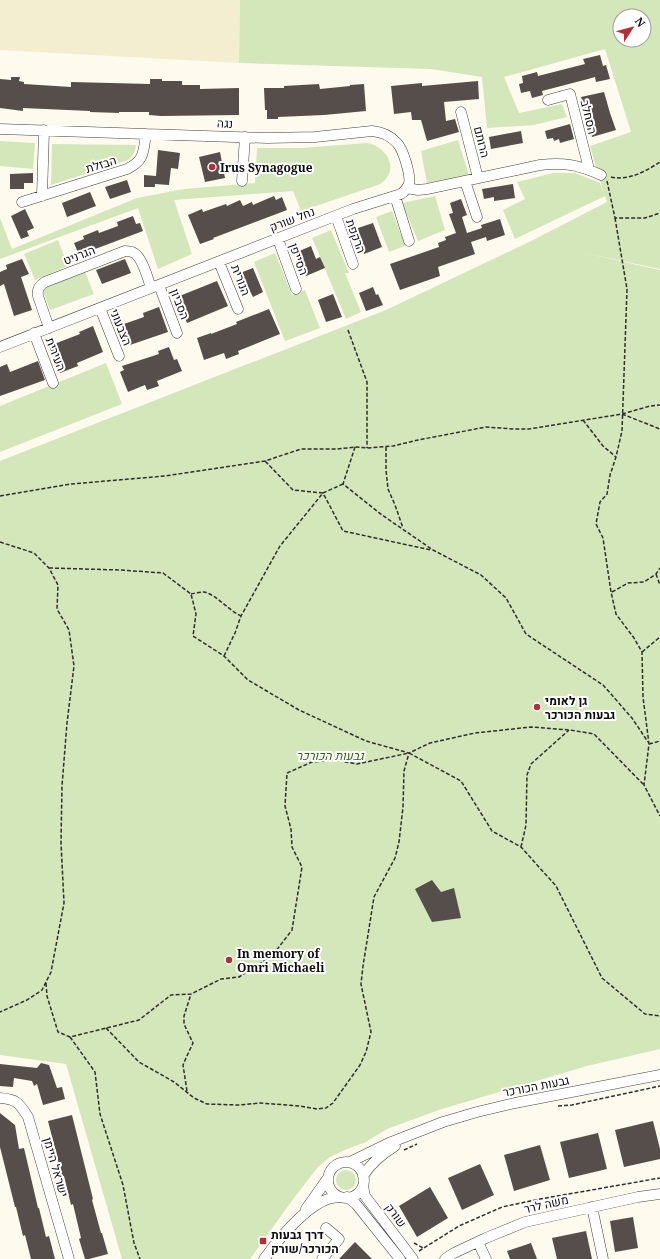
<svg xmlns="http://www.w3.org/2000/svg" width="660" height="1259" font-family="'Noto Serif',Heebo,serif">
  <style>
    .farmland { fill: #f3eed0 }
    .green { fill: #d3e7ba; fill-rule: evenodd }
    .building { fill: #554e4a }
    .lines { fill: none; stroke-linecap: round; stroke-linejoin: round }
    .minor-casing { stroke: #404040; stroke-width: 11 }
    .path { stroke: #2f2f2f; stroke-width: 1.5; stroke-dasharray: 4 2; stroke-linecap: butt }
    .minor { stroke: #fff; stroke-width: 10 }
    .poi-dot { fill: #b52d39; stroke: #fff; stroke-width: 1.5 }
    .labels { text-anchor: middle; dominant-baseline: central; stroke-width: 4; stroke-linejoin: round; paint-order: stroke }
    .street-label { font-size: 12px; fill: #0d0d0d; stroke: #fff }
    .poi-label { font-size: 12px; font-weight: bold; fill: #0d0d0d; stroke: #fff; text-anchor: start }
    .park-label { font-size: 12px; font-style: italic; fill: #316121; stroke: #fff }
  </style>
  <rect width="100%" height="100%" fill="#fefaee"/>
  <path class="farmland" d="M0 0H240L239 63 0 50Z"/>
  <path class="green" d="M240 0H660V269L580 252 660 270V1049L587 1066 442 1109 387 1129 364 1143 347 1149 330 1157 317 1168 291 1202 250 1259H122L66 1064 0 1055V461L386 310 531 241 607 202 605 196 515 239 503 210 525 199 517 182 553 173H575L600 183 604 194 590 146 631 132 605 49 504 77 519 113 562 104 567 117 534 125 487 128 482 77 431 69 239 63ZM620 16H644V40H620Z
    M458 140 469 175 427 183 421 151Z
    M0 141 35 143 33 169 0 166Z
    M366 143C380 144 395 159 389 174 387 179 382 183 378 185L301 211 293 191 174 200 192 254 158 269 138 208 0 259V218L12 249 137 198 184 189 255 183 257 148H302Z
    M52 144 136 145C135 152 134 155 128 160L51 185Z
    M435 196 445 230 418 241 402 203Z
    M392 211 405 246 389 252 376 217Z
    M331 230 349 273H345L361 312 346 319 312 238Z
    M58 240 68 266 35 280 24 254Z
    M275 253 292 295 305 290 320 328 285 341 254 262Z
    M85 272 94 294 50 310 42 288Z
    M106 363 122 404 0 452V406Z
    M336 1180a10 10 0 1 1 20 0a10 10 0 1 1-20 0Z"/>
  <path class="building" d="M600 55 603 66 606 65 610 79 596 82 595 77 588 79 542 91 543 95 532 98 530 91 521 93 519 84 523 83 522 76 537 72 538 76 585 64 583 59Z
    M11 77H20L19 81 24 82V84L71 87V82L150 84V79H162V81H182V85H200V89L239 88V115L161 116 149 115V112H119V113L90 112V111L23 108V111L0 108V79L11 80Z
    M478 81 479 99 444 102 446 121 455 119 459 132 427 141 421 120H412L411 112 394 114 391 86 422 83V86Z
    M319 84 320 89 350 86V85L364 84 366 111 324 115 278 117V119H267V110H265L264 88H284V86Z
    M604 92 610 113 616 130 592 137 581 97Z
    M570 124 574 139 560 143 559 139 554 141 553 138 547 139 545 131Z
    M521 131 523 143 491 149 489 137Z
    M158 150 180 153 178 169 171 168 169 185 155 184V187H144V175L156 176Z
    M220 152 225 178 205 182 199 157Z
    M33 173V183H24V189H10V174Z
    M127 180 131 192 110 199 105 187Z
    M513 184 515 198 494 201V197L484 199 482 189Z
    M90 192 96 206 67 217 62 203Z
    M274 196 276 200 282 197 287 210 213 238 214 239 200 244 188 215 202 209 203 212 226 204 227 206 240 200 243 206 252 202 253 205Z
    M461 199 467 215 462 217 467 233 482 228 481 225 500 219 505 235 487 241 486 237 471 242 475 254 438 267 440 276 400 290 390 264 439 247 438 243 446 240 445 237 456 233 449 214 453 213 450 203Z
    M25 209 34 228 27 231 29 236 21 239 11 216Z
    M133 216 136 224 140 223 143 231 79 255 74 243 84 239 83 236 98 230 99 233 118 226 117 222Z
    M373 223 382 247 364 254 355 229Z
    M311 246 316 259 320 257 325 268 306 276 297 252Z
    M22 259 29 274 21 277 32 310 14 316 4 284 0 286V272L7 269 6 265Z
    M125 259 131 273 102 284 96 270Z
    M253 268 263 292 253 297 249 289 247 290 240 273Z
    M217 281 228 306 187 323 177 297Z
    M373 287 376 295 378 294 383 305 366 311 359 293Z
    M333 294 342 317 326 322 318 300Z
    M159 307 168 332 127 346 124 339 129 337 124 324 144 317 143 313Z
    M269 309 280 334 238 351 239 354 226 359 224 353 204 360 197 338 211 333V334L237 324 236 322Z
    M93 326 103 352 77 363 78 366 60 373 49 346 80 334 79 332Z
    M169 347 174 360 177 359 182 371 157 381 159 386 147 390 145 385 128 392 120 372 124 370 122 366 159 354 158 351Z
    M38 361 45 380 0 396V367L7 364 10 372Z
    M432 880 441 892 454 888 461 918 432 922 415 889Z
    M41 1063 49 1065 57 1088 62 1087 65 1099 43 1105 37 1084 34 1086 32 1081 14 1078 13 1087 0 1086V1064L37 1068Z
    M0 1113 15 1125 19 1149 24 1148 38 1208H39L46 1237 49 1236 55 1259H31L25 1235 23 1236 16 1207H15L0 1147Z
    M72 1115 93 1199 92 1200 101 1233H102L108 1254 89 1259H85L79 1239 81 1238 73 1204 71 1205 64 1176H62L48 1121Z
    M653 1121 660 1149V1159L624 1167 615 1130Z
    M598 1133 607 1169 569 1178 560 1142Z
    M540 1145 550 1180 514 1191 504 1155Z
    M480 1164 494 1195 462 1210 448 1178Z
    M430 1187 448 1218 417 1237 399 1206Z
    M633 1217 638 1248 615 1252 610 1221Z
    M586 1231 592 1259H557L552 1238Z
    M355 1242 372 1259H339Z
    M531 1243 537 1259H510L507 1251Z"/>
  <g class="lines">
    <g class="minor-casing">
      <path id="minor" d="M548 100 570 94 589 169
        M461 112 478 178
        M0 129 267 138 315 137 372 131C382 132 390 135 397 143 403 149 411 175 409 184 407 188 404 192 401 194L353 209 0 347
        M242 181 245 137
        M465 181 477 217
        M407 188 418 190 427 189 540 165C564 162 579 165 601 175
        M42 196 44 130
        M395 196 409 241
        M22 202 127 169C145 160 143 152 146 134
        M336 216 353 264
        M278 239 296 289
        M219 262 238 309
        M159 285 177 333
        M100 308 119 356
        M49 328 38 296C37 289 39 286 45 282L125 251C128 251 130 251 132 252 142 255 148 279 151 288
        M34 333 53 383
        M0 1098C17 1099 19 1103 28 1117L69 1259
        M350 1162 389 1143 443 1122 477 1112 515 1103 660 1075
        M328 1180a18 18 0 1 1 36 0a18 18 0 1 1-36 0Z
        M363 1176C371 1163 382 1154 395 1146
        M363 1186 365 1196 413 1259
        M347 1197 356 1204 400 1259
        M592 1207 603 1259
        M306 1209 328 1178
        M478 1242 486 1259
        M264 1259C278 1240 305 1207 328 1199 332 1198 336 1197 340 1197
        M322 1259 339 1239 326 1228
        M445 1259 454 1253 486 1238 525 1222 638 1197 660 1194"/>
    </g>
    <path class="path" d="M611 177C629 181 646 171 660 162
      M607 181 615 218H645L660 213
      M615 218 627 289 622 431 616 457 610 475 607 494 600 502 596 524 603 538 611 592 616 614 634 638 642 652 643 697 649 744 644 785 660 816
      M348 330 367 382V448
      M622 414 660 429
      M583 420 603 446 616 457
      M355 447 343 484 382 515 433 550 481 575 506 598 526 634 603 685 632 718 648 742
      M386 447V470L388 489 395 505 403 528
      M343 484 323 493 343 531 431 550
      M0 496 71 484 165 476 265 461 301 449H337L356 447 367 448 393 446 418 440 486 427 514 429H529L622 414 650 406 660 405
      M0 542 34 553 49 568 58 585 57 609 69 630 74 666 67 723 62 786 61 843 64 903 51 972 42 990 27 1000 0 1012
      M49 568 120 570 163 573 191 594 196 614 193 636 224 656 248 680 299 710 366 741 409 753 430 743 475 733 531 727 570 730 594 734 644 785
      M656 574 660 585
      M612 592 628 583 644 582 656 574 660 568
      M191 594C195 593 200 592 204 592 217 595 228 610 241 616
      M642 652 660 637
      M224 656 235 633 241 616 280 546 323 493 293 490 265 461
      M649 744 660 741
      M521 847 526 825 527 775 531 764 569 730
      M46 983 47 996 58 1032 70 1037 139 1020 171 995 191 994 221 979 239 977 272 956 292 930 302 867 292 847 291 829 285 806 287 773 312 762 335 760 357 764 409 753 461 781 492 831 521 847 556 886 602 978 645 1014 660 1016
      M106 1028 139 1062 174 1082 194 1098 207 1104 239 1105 260 1103 300 1106 317 1109 326 1108 333 1103 360 1065 366 1052 371 1032 361 984 363 966 374 897 395 858 399 842 403 807 404 771 409 753
      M70 1037 95 1072 100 1114 123 1185 134 1243 140 1259
      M187 1091 183 1065 186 1058 193 1043 184 1024V1016L191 994
      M558 1106 572 1105 660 1086
      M404 1150 417 1144
      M414 1243 423 1248
      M419 1251 459 1226 502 1207 540 1199 660 1178"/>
    <use href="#minor" class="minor"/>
  </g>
  <g class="poi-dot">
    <circle cx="212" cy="167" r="4"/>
    <circle cx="537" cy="707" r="4"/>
    <circle cx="229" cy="960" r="4"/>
    <rect x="259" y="1237" width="8" height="8" rx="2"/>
  </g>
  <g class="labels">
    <g class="street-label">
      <text transform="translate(589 117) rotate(76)">הסחלב</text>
      <text transform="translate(225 123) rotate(2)">נגה</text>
      <text transform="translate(482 142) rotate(76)">הרותם</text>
      <text transform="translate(101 164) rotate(-17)">הבזלת</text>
      <text transform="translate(292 219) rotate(-21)">נחל שורק</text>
      <text transform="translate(356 236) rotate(70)">הרקפת</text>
      <text transform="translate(79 255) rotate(-21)">הגרניט</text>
      <text transform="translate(299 259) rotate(70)">הסייפן</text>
      <text transform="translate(241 280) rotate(69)">הנורית</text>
      <text transform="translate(180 304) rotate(69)">הסביון</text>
      <text transform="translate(121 327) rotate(68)">הצבעוני</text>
      <text transform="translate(56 354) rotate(69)">העירית</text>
      <text transform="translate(536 1086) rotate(-11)">גבעות הכורכר</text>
      <text transform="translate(56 1167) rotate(74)">ישראל היימן</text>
      <text transform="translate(546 1204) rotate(-13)">משה לרר</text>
      <text transform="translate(396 1215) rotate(53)">שורק</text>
    </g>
    <g class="poi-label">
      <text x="220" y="167">Irus Synagogue</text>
      <text x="545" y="700">גן לאומי<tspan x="545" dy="14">גבעות הכורכר</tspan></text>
      <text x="237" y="953">In memory of<tspan x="237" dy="14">Omri Michaeli</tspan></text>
      <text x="271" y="1234">דרך גבעות<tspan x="271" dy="14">הכורכר/שורק</tspan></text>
    </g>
    <g class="park-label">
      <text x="330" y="755">גבעות הכורכר</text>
    </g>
  </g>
  <g transform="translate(632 28) rotate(54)"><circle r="19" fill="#ffffff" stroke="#9e9e9e"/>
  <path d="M0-3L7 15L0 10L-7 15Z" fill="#b52d39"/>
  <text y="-6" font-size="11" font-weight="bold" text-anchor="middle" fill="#0d0d0d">N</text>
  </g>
</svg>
